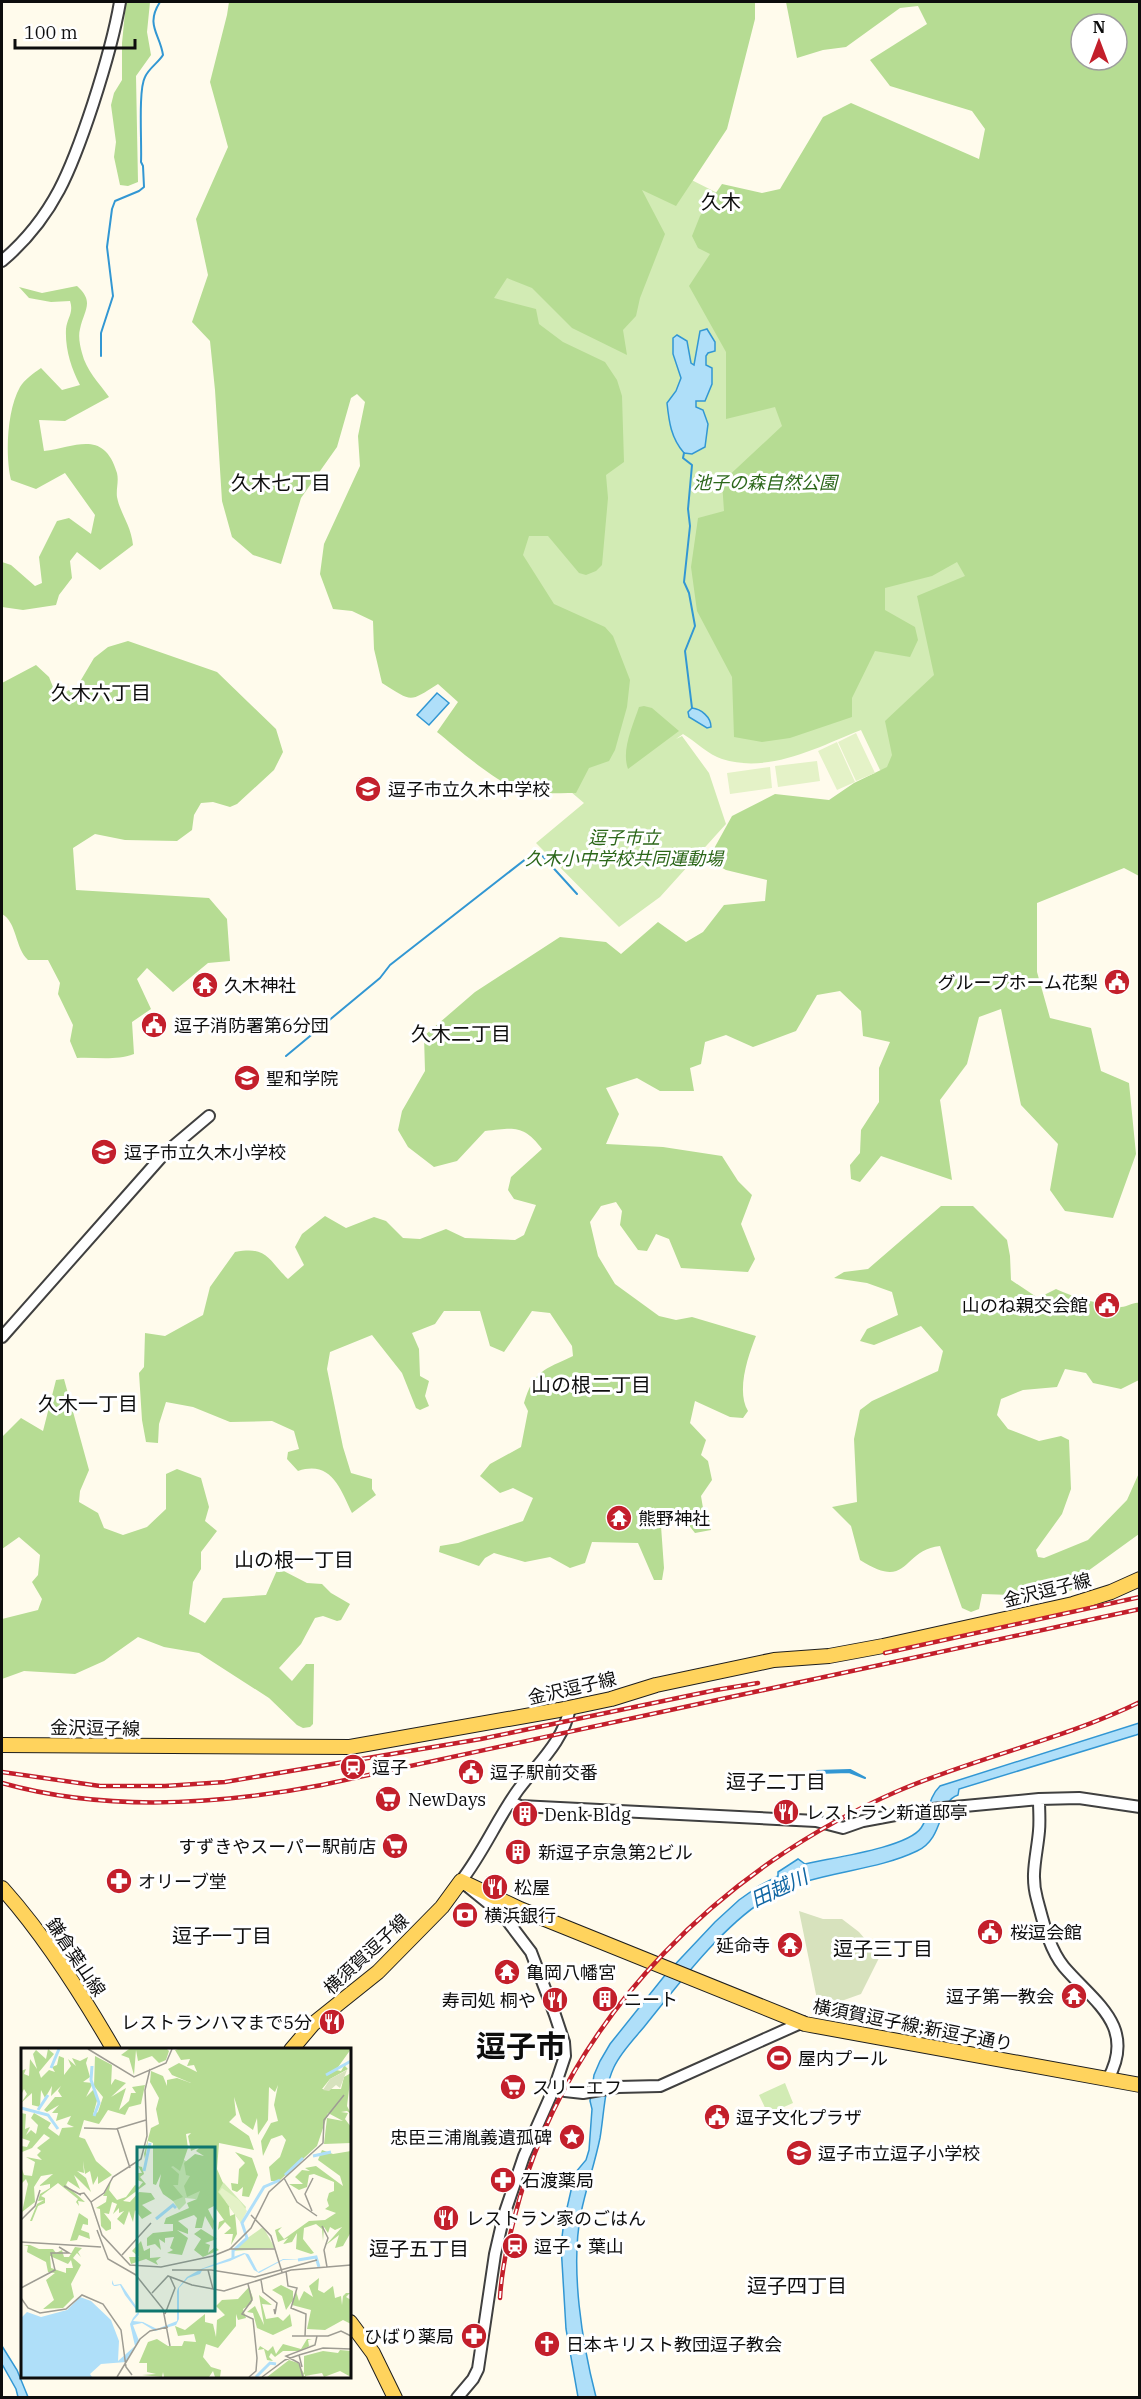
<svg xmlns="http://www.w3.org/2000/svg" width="1141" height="2399" font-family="'IBM Plex Serif','Noto Sans JP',serif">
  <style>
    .green { fill: #d2ebb4 }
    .forest { fill: #b6dc93; fill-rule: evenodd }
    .cemetery { fill: #d7e2bd }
    .pitch { fill: #e4f2c7 }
    .water { fill: #afdff9; stroke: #3297d3; stroke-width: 1.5 }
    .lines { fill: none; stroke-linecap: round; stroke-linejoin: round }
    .stream { stroke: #3297d3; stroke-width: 2 }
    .minor-casing { stroke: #404040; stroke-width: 14 }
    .major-casing { stroke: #1e1e1e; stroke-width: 16 }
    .minor { stroke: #fff; stroke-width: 10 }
    .major { stroke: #ffd35d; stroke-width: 14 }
    .rail-casing { stroke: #c31f2b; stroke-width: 4.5 }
    .rail { stroke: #fff; stroke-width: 2; stroke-dasharray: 7; stroke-linecap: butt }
    .labels { text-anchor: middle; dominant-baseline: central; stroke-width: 6; stroke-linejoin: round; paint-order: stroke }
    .park-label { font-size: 18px; font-style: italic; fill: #2c671a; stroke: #fff }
    .poi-label { font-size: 18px; fill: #0d0d0d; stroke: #fff; text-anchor: start }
    .street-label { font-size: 18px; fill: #0d0d0d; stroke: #fff }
    .neighbourhood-label { font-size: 20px; fill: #0d0d0d; stroke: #fff }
    .water-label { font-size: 20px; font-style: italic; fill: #1167a4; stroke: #fff }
    .town-label { font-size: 30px; font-weight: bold; fill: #0d0d0d; stroke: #fff }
    .inset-river { fill: none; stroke: #afdff9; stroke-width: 3 }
    .inset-road { fill: none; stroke: #9e9c93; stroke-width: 1.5 }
    .view { fill: #0f766e; fill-opacity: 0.15; stroke: #0f766e; stroke-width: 3 }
    .inset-edge { fill: none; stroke: #0d0d0d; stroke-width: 3 }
  </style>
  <rect width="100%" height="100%" fill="#fffbec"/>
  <path class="green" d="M410 38 767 218 1037 249 921 783 880 770 861 730C818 747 769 774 722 759 709 755 695 741 683 734L676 739 682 736 709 773 726 824 660 897 619 927 536 843 584 803 466 703Z
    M785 2083 793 2103 768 2114 759 2095Z"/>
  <path class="forest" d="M126 2H150L147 32 151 55 136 76 138 182 128 186 120 185 114 157 116 142 111 105 114 93 122 80V43Z
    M229 2H755V19L727 129 676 206 642 190 665 234 640 298 636 316 623 330 627 355 572 328 532 288 507 278 494 298 536 309 539 324 563 342 605 362 617 380 622 396 624 462 606 475 608 498 602 565 596 571 586 575 579 573 548 536H529L523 555 554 604 605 627 613 636 630 680 627 707 615 750 609 761 589 768 576 793C561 793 544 794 529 793 503 789 458 749 437 732L458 702 438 684C408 703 413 702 382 683L374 649 373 621 352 611 333 609 320 574 324 544 360 466 358 436 365 402 357 394 351 398 337 447 301 498 281 564 253 555 232 537 222 501 215 390 210 341 192 322 208 275 196 219 228 147 210 82 227 15Z
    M786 2H1139V876L1124 868 1037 903V972L1050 1018 1091 1028 1101 1071 1129 1083 1136 1154 1113 1218 1065 1211 1050 1190 1058 1144 1021 1105 1001 1009 979 1017 967 1064 940 1100 952 1180 881 1156 860 1182 851 1179 850 1165 860 1153 861 1130 879 1102V1068L890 1042 863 1036 861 1011 840 991 817 995 796 1031 753 1047 726 1035 705 1042 701 1064 690 1068 694 1091H660L637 1078 606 1088 619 1114 606 1144 663 1147 722 1156 738 1181 752 1195 741 1224 755 1259 748 1272 681 1268 669 1239 656 1234 647 1251 638 1250 620 1225 622 1211 616 1202 601 1206 590 1222 598 1256 615 1284 659 1316 676 1320 692 1317 756 1336C748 1356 736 1391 748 1411L743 1418 730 1417 695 1401 690 1423 706 1440 701 1455 708 1461 712 1480 701 1496 704 1514 710 1521 711 1530 695 1533 677 1510 661 1526 664 1568 662 1580H654L638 1543 592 1542 585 1563 570 1568 550 1557 525 1562 494 1553 485 1558 479 1566 439 1552 440 1546 458 1543 523 1521 533 1498 513 1488 500 1493 480 1476 490 1464 521 1447 528 1411 524 1403C534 1370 544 1370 573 1356L572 1346 550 1313 532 1311 504 1352 490 1346 480 1311H444L435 1324 412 1333 419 1349 420 1376 429 1381 425 1396 429 1406 420 1410 416 1408 402 1373 372 1335 330 1352 327 1369 343 1447 351 1473 372 1479V1489L376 1495 352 1513C340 1488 331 1460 298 1471L287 1459 288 1452 299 1449 294 1431 272 1421 230 1422 193 1407 166 1402 159 1424 158 1443 146 1442 142 1420 139 1373 144 1367 145 1333 165 1336 203 1315 210 1287 235 1252C268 1246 267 1259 288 1279L304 1265 295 1247 302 1234 325 1216 346 1228 374 1217 386 1221 403 1238 420 1239 446 1229 465 1238 515 1240 524 1235 536 1205 514 1199 508 1190 511 1177 542 1149C523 1124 514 1128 485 1131L457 1161 434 1167 408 1147 398 1130 402 1111 425 1071 424 1036 475 992 560 937 606 942 621 954 658 922 686 942 703 932 724 905 765 901 767 880 726 870 715 864 711 854 732 816 775 794 829 800 854 783 887 767 892 755 885 721 934 675 917 596 965 576 957 562 932 576 885 588V610L915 627 918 640 910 657 875 651 852 698V717L790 738 762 742 734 737 732 677 697 611 691 567 698 518 724 511 722 482 782 426 775 407 726 419V352L689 286 710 254 698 248 692 236 700 216 722 184 762 193 780 189 823 117 851 103 979 159 985 129 972 111 890 86 870 60 927 24 918 6 900 8 846 47 823 50 797 58ZM1081 24H1117V60H1081Z
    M77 286C95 302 84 310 80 329 78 336 80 346 82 353 86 370 99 383 109 397L65 421 39 420 44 451C76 447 104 429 117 473 119 481 116 489 117 497 120 513 131 525 133 545L100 570 77 552 70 561 72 578 59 595 56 605 23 610 2 607V562L11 565 35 586 42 583 39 557 57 521 69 518 91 534 95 515 65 473 36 489 11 480C5 455 7 410 20 387 24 380 34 373 41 368L62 390 80 385C71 368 65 349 66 329 67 318 74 313 70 301L51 302 29 298 19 287 42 293Z
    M128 641 217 672 276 729 283 752 274 770 237 804 230 807 213 802 201 803 194 815 192 830 177 841 125 840 95 834 73 848 76 890 209 898 227 919 230 961 208 963 173 992 147 968 137 979 151 1009 132 1022 134 1054C114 1061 97 1057 77 1058L70 1041 73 1025 58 994 60 983 48 960H28C15 948 17 922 2 914V683L36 665 49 677 57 697 78 685 94 658 108 647Z
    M644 706 652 708 679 731 628 769C621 750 633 725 639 707Z
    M941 1206H973L1007 1240 1010 1256 1011 1280 1038 1298 1056 1289C1073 1297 1102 1305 1121 1307 1128 1307 1133 1302 1139 1303V1380L1121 1389 1093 1383 1086 1373 1065 1369 1057 1387 1023 1390 1001 1399 997 1415 1008 1429 1039 1441 1061 1436 1069 1440 1071 1489 1062 1514 1036 1550 1038 1557 1044 1558 1088 1540 1127 1500 1139 1473V1534L1081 1576 1082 1586 1067 1592 1052 1588 1012 1595 982 1594 979 1609 971 1612 962 1608 940 1546C901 1550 910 1592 860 1560L851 1526 832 1507 857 1502 854 1439 860 1410 872 1401 938 1371 943 1351 921 1326 874 1345 860 1341 867 1329 898 1315 892 1292 867 1283 834 1278 844 1272 868 1269Z
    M64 1379 89 1470 80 1491 79 1502 98 1513 104 1528 123 1535 147 1527 166 1509V1474L177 1469 201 1478 209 1507 205 1521 217 1531 201 1552V1569L193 1582 189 1614 205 1623 223 1598 266 1595 278 1568 307 1583 322 1584 331 1593 350 1604 341 1620 337 1621 323 1616 315 1618 301 1644 279 1668 292 1681 306 1664H314L313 1724 310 1727 303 1728 297 1725 269 1698 199 1653 164 1647 138 1637 104 1661 75 1674 24 1671 2 1679V1619L38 1610 42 1599 32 1582 38 1575 40 1555 19 1537 2 1549V1437L21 1418 43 1431 56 1380Z"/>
  <path class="cemetery" d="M799 1911 823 1919H842L859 1932 871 1946 882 1952 861 1994 819 2009Z"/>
  <path class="pitch" d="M856 733 875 773 856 781 838 742Z
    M837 742 855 782 837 790 818 751Z
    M817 761 820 781 778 787 775 766Z
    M770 767 772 788 730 794 727 773Z"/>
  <path class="water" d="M707 329 715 342V351L708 353 706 356V365L712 368V384L705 401H696V407L703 410 708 424 705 447 692 454 684 453C671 438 669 422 667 403L676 391 681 378 673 354V338L677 335 687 341 691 363 694 365 700 331Z
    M437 693 449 703 429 725 417 715Z
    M692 708C701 709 711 717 711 727L707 728 689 717 688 712Z
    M1139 1723V1734L1136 1735 959 1789 958 1795C937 1802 945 1838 917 1851 869 1874 813 1870 766 1899 721 1927 677 1986 644 2027 634 2039 621 2052 614 2067 604 2088 604 2115 600 2138 595 2163 586 2188 581 2213 570 2268 582 2343 596 2397H578L566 2329 561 2245 564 2221 575 2173 586 2160 589 2150 592 2109 590 2101 594 2075 600 2061 610 2044 666 1974 715 1922 739 1900 759 1886 778 1876V1872L798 1859 805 1864C830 1858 907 1848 921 1828 931 1814 926 1800 940 1786Z
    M2 2346 17 2370 28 2397H18L16 2389 2 2364Z"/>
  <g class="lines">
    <path class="stream" d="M101 356V333L113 296 107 247 112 209 115 201 139 191 144 187 143 166 141 162C142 143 138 90 145 77 149 68 158 63 163 55 160 34 145 25 160 2
      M684 453 683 458 692 465 688 509 690 526 684 582 689 593 695 626 685 651 692 708
      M286 1056 380 978 390 965 536 851H538L577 894
      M850 1770 865 1778 849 1772 817 1773V1771Z"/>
    <g class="minor-casing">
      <path id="minor" d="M2 261C54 217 72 168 93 104 104 70 114 37 120 2
        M2 1337 164 1154 209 1116
        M1039 1799C1039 1810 1040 1821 1039 1831 1037 1855 1030 1875 1037 1899 1043 1921 1049 1949 1064 1967 1094 2002 1137 2026 1108 2079
        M511 1802 520 1806 816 1821 843 1828 863 1821 922 1810 1039 1799 1079 1798 1140 1807
        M555 2086 565 2091 583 2093 618 2087 660 2086 803 2022
        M457 2398 473 2379 478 2369 495 2254 504 2215 524 2156 555 2086 565 2056 564 2042 555 2015 531 1952 503 1915 461 1881C483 1853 497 1819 518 1790 538 1763 563 1742 570 1708"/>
    </g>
    <g class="major-casing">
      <path id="major" d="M2 1745 350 1747 559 1710 611 1699 656 1685 774 1660 829 1656 883 1646 1073 1604 1111 1592 1140 1579
        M2 1888C45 1936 81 1993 114 2050
        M503 1915 520 1909
        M291 2050 313 2024 378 1972 442 1907 461 1881 520 1909 805 2024 1140 2085
        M350 2322 373 2353 395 2398"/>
    </g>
    <use href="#minor" class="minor"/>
    <use href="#major" class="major"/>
    <g class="rail-casing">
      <path id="rail" d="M885 1653 1140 1597
        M2 1772 100 1786H165L225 1782 481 1739 716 1690 758 1683
        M2 1783C105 1812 218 1805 322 1785L1140 1609
        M500 2298C502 2263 511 2230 520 2197 574 2013 724 1866 898 1791 977 1757 1062 1740 1140 1702"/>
    </g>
    <use href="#rail" class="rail"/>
  </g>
  <defs>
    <g id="school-disc" transform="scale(1.35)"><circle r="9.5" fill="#c31f2b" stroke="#fff"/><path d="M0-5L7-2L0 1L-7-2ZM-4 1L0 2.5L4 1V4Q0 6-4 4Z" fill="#fff"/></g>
    <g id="civic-disc" transform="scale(1.35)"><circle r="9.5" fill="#c31f2b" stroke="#fff"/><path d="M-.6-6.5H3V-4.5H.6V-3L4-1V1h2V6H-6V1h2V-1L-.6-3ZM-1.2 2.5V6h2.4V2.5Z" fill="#fff"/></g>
    <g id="temple-disc" transform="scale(1.35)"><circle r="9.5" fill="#c31f2b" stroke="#fff"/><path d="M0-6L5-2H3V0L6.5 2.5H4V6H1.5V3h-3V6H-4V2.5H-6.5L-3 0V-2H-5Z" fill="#fff"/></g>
    <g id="station-disc" transform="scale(1.35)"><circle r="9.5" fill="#c31f2b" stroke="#fff"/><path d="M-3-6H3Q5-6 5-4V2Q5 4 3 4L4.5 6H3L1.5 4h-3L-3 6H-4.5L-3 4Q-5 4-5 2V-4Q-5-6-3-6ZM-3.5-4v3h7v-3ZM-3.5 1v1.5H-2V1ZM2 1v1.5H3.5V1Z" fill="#fff"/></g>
    <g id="supermarket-disc" transform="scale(1.35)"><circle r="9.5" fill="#c31f2b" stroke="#fff"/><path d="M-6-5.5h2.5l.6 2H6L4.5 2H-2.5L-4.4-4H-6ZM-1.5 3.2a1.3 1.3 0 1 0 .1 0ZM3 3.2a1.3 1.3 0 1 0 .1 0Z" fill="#fff"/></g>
    <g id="restaurant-disc" transform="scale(1.35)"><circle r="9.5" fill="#c31f2b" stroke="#fff"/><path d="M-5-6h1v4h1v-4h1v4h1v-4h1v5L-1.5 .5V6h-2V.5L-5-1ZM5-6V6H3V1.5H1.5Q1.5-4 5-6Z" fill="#fff"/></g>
    <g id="building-disc" transform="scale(1.35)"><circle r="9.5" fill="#c31f2b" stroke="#fff"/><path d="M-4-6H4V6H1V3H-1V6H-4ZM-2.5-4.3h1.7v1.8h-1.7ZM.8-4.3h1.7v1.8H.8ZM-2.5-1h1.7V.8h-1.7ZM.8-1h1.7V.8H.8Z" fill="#fff"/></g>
    <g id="pharmacy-disc" transform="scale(1.35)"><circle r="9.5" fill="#c31f2b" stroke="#fff"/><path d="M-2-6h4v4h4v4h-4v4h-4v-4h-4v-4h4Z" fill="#fff"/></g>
    <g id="bank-disc" transform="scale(1.35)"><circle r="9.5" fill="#c31f2b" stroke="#fff"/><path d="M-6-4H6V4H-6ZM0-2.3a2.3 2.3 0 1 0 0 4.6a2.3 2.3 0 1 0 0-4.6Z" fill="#fff"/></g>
    <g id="stadium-disc" transform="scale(1.35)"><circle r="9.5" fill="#c31f2b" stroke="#fff"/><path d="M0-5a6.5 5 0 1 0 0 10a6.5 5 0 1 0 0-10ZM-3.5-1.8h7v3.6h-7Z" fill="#fff"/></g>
    <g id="sight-disc" transform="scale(1.35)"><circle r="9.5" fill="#c31f2b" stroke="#fff"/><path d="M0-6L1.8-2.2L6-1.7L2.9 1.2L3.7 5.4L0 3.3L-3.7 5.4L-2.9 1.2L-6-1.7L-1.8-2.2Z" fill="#fff"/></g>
    <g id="church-disc" transform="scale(1.35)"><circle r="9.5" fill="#c31f2b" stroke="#fff"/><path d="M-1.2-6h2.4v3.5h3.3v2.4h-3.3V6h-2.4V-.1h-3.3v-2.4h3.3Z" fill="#fff"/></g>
  </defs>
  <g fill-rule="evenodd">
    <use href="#school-disc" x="368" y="789"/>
    <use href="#civic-disc" x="1117" y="982"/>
    <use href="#temple-disc" x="205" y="985"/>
    <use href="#civic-disc" x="154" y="1025"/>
    <use href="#school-disc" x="247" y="1078"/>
    <use href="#school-disc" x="104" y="1152"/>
    <use href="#civic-disc" x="1107" y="1305"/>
    <use href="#temple-disc" x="619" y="1518"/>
    <use href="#station-disc" x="353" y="1767"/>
    <use href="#civic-disc" x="471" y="1772"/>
    <use href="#supermarket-disc" x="388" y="1799"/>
    <use href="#restaurant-disc" x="786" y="1812"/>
    <use href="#building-disc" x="525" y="1814"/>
    <use href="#supermarket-disc" x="395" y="1846"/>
    <use href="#building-disc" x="518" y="1852"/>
    <use href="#pharmacy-disc" x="119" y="1881"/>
    <use href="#restaurant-disc" x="495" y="1887"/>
    <use href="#bank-disc" x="465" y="1915"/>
    <use href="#civic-disc" x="990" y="1932"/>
    <use href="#temple-disc" x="790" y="1945"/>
    <use href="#temple-disc" x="507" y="1972"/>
    <use href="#temple-disc" x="1074" y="1996"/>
    <use href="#building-disc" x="605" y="1999"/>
    <use href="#restaurant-disc" x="555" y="2000"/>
    <use href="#restaurant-disc" x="332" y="2022"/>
    <use href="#stadium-disc" x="779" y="2058"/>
    <use href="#supermarket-disc" x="513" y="2087"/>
    <use href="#civic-disc" x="717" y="2117"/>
    <use href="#sight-disc" x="572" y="2137"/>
    <use href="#school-disc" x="799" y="2153"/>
    <use href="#pharmacy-disc" x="503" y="2180"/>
    <use href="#restaurant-disc" x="446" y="2218"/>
    <use href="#station-disc" x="515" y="2246"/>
    <use href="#pharmacy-disc" x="474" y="2336"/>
    <use href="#church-disc" x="547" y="2344"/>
  </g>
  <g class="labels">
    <g class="park-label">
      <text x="765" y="482">池子の森自然公園</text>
      <text x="624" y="837">逗子市立<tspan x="624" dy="21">久木小中学校共同運動場</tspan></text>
    </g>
    <g class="poi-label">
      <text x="388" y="789">逗子市立久木中学校</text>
      <text x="1098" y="982" text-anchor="end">グループホーム花梨</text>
      <text x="224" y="985">久木神社</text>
      <text x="174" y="1025">逗子消防署第6分団</text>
      <text x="266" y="1078">聖和学院</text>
      <text x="124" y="1152">逗子市立久木小学校</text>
      <text x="1088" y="1305" text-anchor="end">山のね親交会館</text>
      <text x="638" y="1518">熊野神社</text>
      <text x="372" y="1767">逗子</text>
      <text x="490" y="1772">逗子駅前交番</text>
      <text x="408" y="1799">NewDays</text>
      <text x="806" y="1812">レストラン新道邸亭</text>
      <text x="544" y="1814">Denk Bldg</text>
      <text x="376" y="1846" text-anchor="end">すずきやスーパー駅前店</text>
      <text x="538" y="1852">新逗子京急第2ビル</text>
      <text x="138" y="1881">オリーブ堂</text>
      <text x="514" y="1887">松屋</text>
      <text x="484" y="1915">横浜銀行</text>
      <text x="1010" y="1932">桜逗会館</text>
      <text x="770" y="1945" text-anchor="end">延命寺</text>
      <text x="526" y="1972">亀岡八幡宮</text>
      <text x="1054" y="1996" text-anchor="end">逗子第一教会</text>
      <text x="624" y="1999">ニート</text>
      <text x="536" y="2000" text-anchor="end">寿司処 桐や</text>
      <text x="312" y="2022" text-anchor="end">レストランハマまで5分</text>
      <text x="798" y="2058">屋内プール</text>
      <text x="532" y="2087">スリーエフ</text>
      <text x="736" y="2117">逗子文化プラザ</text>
      <text x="552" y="2137" text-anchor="end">忠臣三浦胤義遺孤碑</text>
      <text x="818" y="2153">逗子市立逗子小学校</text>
      <text x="522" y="2180">石渡薬局</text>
      <text x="466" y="2218">レストラン家のごはん</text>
      <text x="534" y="2246">逗子・葉山</text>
      <text x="454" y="2336" text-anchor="end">ひばり薬局</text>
      <text x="566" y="2344">日本キリスト教団逗子教会</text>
    </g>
    <g class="street-label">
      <text transform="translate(1047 1590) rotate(-14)">金沢逗子線</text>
      <text transform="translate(572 1688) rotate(-13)">金沢逗子線</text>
      <text transform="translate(95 1728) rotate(1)">金沢逗子線</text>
      <text transform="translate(366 1954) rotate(-43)">横須賀逗子線</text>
      <text transform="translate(76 1957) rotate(56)">鎌倉葉山線</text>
      <text transform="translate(913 2025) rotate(11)">横須賀逗子線;新逗子通り</text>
    </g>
    <g class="neighbourhood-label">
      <text x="721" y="201">久木</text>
      <text x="281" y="482">久木七丁目</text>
      <text x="101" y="692">久木六丁目</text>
      <text x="461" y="1033">久木二丁目</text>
      <text x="591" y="1384">山の根二丁目</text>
      <text x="88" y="1403">久木一丁目</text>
      <text x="294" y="1559">山の根一丁目</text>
      <text x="776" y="1781">逗子二丁目</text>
      <text x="222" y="1935">逗子一丁目</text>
      <text x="883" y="1948">逗子三丁目</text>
      <text x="419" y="2248">逗子五丁目</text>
      <text x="797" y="2285">逗子四丁目</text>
    </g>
    <g class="water-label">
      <text transform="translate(779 1888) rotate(-25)">田越川</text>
    </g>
    <g class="town-label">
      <text x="521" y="2045">逗子市</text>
    </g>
  </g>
  <g transform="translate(21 2048)">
    <rect width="330" height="330" fill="#fffbec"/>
    <path d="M144 101 203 135 225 159 220 175 205 154 164 150 165 155 158 162 148 147ZM242 179 254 200 213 203 218 196Z" fill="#d2ebb4"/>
    <path d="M27 1 33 6 18 24 20 30 28 22 34 24 31 19 36 17 38 8 43 10V27L50 18 47 11 55 18 51 10 59 13 67 9 65 15 69 29 62 34 72 35 65 49 73 41 77 49 72 67 77 64 82 49 73 38 74 8 91 17 90 37 94 31 105 35 90 49 105 40 98 62 108 53 110 45H115L111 39 124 37 120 56 108 59 104 67 87 62 78 76 63 72 58 89 64 91 75 113 91 127 77 136V128L72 137 69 123 64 126 62 113 63 125 56 123 65 130 70 144 53 127 59 141 47 133 45 137 64 154 57 153 58 158 55 154 57 151 37 135 20 148 24 150V155L17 158 11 173H9L16 156 23 152 17 153 19 146 29 140V136L18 138 32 126 20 128 13 139 14 154 1 164 7 136 5 131 0 136V118L3 127 11 128 14 114 5 109 21 112 16 107 20 103 16 100 29 90 23 86 11 100 1 104 0 98 6 99 9 93 0 90V65L5 66 4 81 9 79 5 87 10 82 15 86 17 77 10 70 13 65 30 75 27 80 38 88 41 80 53 79 46 76 50 68 35 73 37 65H31L38 57 26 64 23 62 34 49H41L37 43 40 38 30 48 31 38 24 50 20 42 19 59 11 57V45L0 55 6 46 3 41 0 47V23L5 21 3 26 8 28 9 11 16 21 12 6 15 2 25 11ZM108 1H146L148 3 145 12 138 15 131 8 117 13 115 2 113 27 108 10 100 7ZM275 1H330L315 22 320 23 323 18 327 15 324 18 327 21 309 31 301 41H320L323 29 330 25 326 58 330 66 326 63 320 64 327 65 324 71 330 79V95L303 96 306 70 322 73 307 65 296 98 258 133H250L248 119 259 109 265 92 261 87 250 91 242 108 240 93 250 75 257 73 253 57 257 37 254 44 248 39 247 72 237 87 236 70 232 82 221 74 213 49 215 67 208 74 228 88 233 102 198 95 196 121 202 135 197 144 208 158 209 168 214 166 216 186 210 197 212 186H203L210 180 204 174 197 182 198 174 203 172 193 158 187 161 193 173 192 182 184 168 181 180H174L176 170 173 167 157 173 167 181V186L156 182 167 190 161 207 146 205 152 202 149 200 153 189 144 190V195L138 191 140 202 134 196 126 198V190L132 185 152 183V176H143L145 170 168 160 166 155 176 151 179 143 166 149 163 138 169 128 165 127 163 115 174 106 183 108 175 103 179 99 170 103 167 88 170 85 165 86 167 100 159 123 152 118 150 119 158 126 157 137H152L162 149 152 153 142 146 138 138 140 126 135 137 132 136V95L127 93 124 111 123 106 130 80 138 76 135 61 138 50 129 34 130 23 142 28 146 38V32L156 30 170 35 151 27 147 21 158 15 176 24 173 17 166 18 169 11 160 12 154 2 157 1ZM301 102 312 106 330 103V184L322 198 314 200 318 187 305 197 321 179 314 182 309 179 307 185 303 179 302 193 301 181 295 176 283 180 282 191 293 205 290 206 275 201 276 185 271 194 262 196 267 190 257 194 254 182 261 179 257 183 263 191 288 173 304 172 315 165 304 161 308 158 306 152 308 145 313 143V134L293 126 288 127 286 139 278 142 268 136H282L274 129 281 122 289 123 284 120 295 118 322 138 319 128 297 112ZM214 104 231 110 237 127 228 149 221 148 222 139 216 144 211 142 210 135 217 136 218 121 224 115ZM117 118 121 119 123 126 119 129 125 136 102 153 109 154 118 144 130 145 134 151 121 157 131 165 121 171 114 162 112 174 108 163 103 177 96 171 103 163 98 165V160L92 166 96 156 91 154 88 166 83 165 90 174V181L85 183 80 178 79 161 75 160 85 154 86 148H82L90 133 88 142 96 152 105 149 114 137 118 139 122 134 116 132 117 125H121ZM58 165 67 171V177L62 176 60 182 68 185 69 191 58 187 56 192 49 193ZM180 181 196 191 184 195 189 197 187 205 194 199 198 202 182 209 173 202 180 191 173 186ZM120 193 123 203 129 200V210L140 209 135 213 137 217 125 211 110 216 108 209H118L111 203ZM2 197H9L18 201H32L35 205 41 202 43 209H48L54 199 61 200 57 204 60 209 56 205 52 210 60 217 50 236 53 249 42 260 22 261 33 252 25 232 34 225 27 224 25 214 6 204 7 198ZM29 208 47 216 50 212 52 220H45V225L30 220ZM298 230 297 242 303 245 312 238 314 250 320 248 321 257 322 248 325 245H329L325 249 330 252V276L322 272 304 282 286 281 290 262 271 257 275 243 278 253 283 243 292 249 288 238ZM260 237 272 243V252L265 262 261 248 251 242ZM228 239 232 250 230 256 222 261 225 270 217 272 215 266V278L197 300 185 296 182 309 190 319 200 322 199 329H194L192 323 188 329H143L142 324 141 329 121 327 135 326 126 324V315H118L127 294 136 291 147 298H161L163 293 175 294 173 286 157 288 154 278 164 282 184 266V274L192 276 195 289 196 272 204 267 195 258 201 252 217 251ZM238 247 251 257 241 256 245 271 257 269 262 273 269 266 271 278 252 287 236 280 232 265 226 264 234 258 243 277ZM286 291H291L287 292 288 298 295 295 278 303H262L254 309 250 305 248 309 252 313 246 312 243 301 237 302 239 298 247 303 252 298 255 306 262 296 280 301ZM319 302 330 303V329L319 323 303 329 301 325 283 328V308L302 303 317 305ZM268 312 277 315 285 329H246Z" fill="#b6dc93" fill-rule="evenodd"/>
    <path d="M326 22 319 40 315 37 308 43 302 42 309 31Z" fill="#d7e2bd"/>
    <path d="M201 140 218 152 226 163 220 175 198 144Z" fill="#e4f2c7"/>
    <path d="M223 205 227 206 228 207 237 224 262 211H281L262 212 238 225 233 222 224 206 209 213 182 221 179 226 167 230 158 240V271L155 277 134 283 121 275 112 277 118 293 105 314 80 316 69 326 71 329H0V270L6 264 20 269 46 262 59 249 70 253 90 272 98 293 97 313 114 298 109 276 112 270 117 264 104 247 99 237 95 238H93L91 236V232L93 237 100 236 117 261 118 266 112 273 122 274 136 281 156 273V243L157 240 166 229 180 221Z" fill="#afdff9"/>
    <path class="inset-river" d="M71 18 70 32 78 55 73 68M30 20 38 1M305 27 330 13M0 60 27 67 37 81M17 62 27 47M292 108 310 104M123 123 129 95M264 127 282 110M135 171 152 157 155 160M212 211V203L226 190 221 175 243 139 259 132M277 212 295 209 298 219M235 329 249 315 255 316"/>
    <path class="inset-road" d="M67 1 113 29 145 15 151 1M63 80 95 81 125 72M96 80 109 120M263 130 276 154 296 168M43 138 60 147M58 146 63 145 70 154 81 187 109 217 140 219 192 208 209 201 230 180 248 144 302 95 303 72 323 47M70 154 83 145 92 129 120 111 126 88 124 42 129 21M291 163 284 146 292 130M230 167 250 188 261 224M0 172 14 158 19 142M301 178 307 190 303 202 306 219M76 182 87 211 115 227M0 194 80 199M208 201H254M101 207 130 175M151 222H190L234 229 296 212M187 222 192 241M265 223 267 238 276 240 270 260 285 266 284 288M114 226 142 261 149 298M240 232 242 244 256 255 254 266 253 261M227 236 231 252 221 266 232 271 236 310 235 323 228 329M0 240 34 222 30 205H48L38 199M131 245 147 228 171 237 203 243 270 222 330 217M0 250 7 260 19 265 45 261 61 247 82 256 100 282 105 319 111 327M144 266 154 240 149 229M271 288H307L320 283 330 288M278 307 302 300 330 301M96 329 119 291 129 283 147 279M241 329 264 312 278 307 281 319M282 329 278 315 265 308 294 297 296 288"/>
    <path class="view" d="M116 99H194V263H116Z"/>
    <rect width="330" height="330" class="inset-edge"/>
  </g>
  <rect width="1141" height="2399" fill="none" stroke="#0d0d0d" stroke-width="6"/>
  <g transform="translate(1099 42)"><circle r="28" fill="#ffffff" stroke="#9e9e9e" stroke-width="1.5"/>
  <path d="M0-4.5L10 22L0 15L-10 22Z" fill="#c31f2b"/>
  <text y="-9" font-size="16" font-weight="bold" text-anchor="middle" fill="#0d0d0d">N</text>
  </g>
  <path d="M15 39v9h120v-9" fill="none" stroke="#0d0d0d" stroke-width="3"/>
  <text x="24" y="39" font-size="18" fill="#0d0d0d" stroke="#ffffff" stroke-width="4.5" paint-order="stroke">100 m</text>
</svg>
